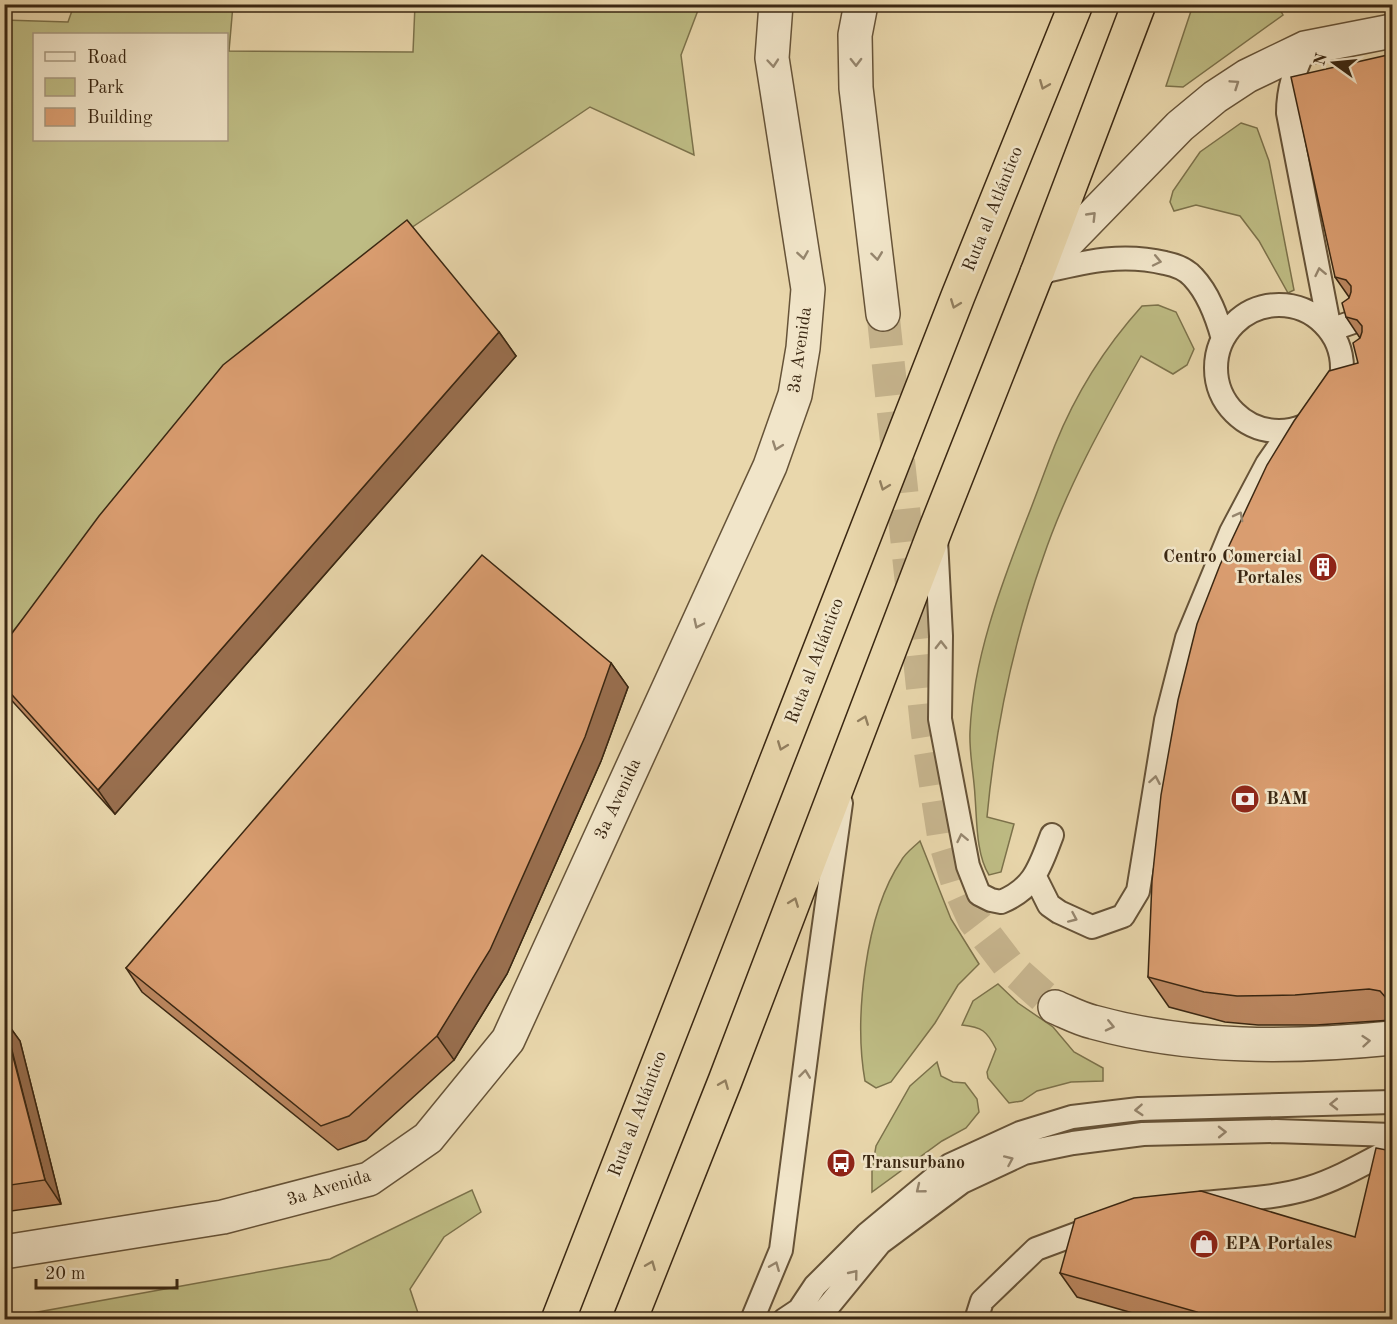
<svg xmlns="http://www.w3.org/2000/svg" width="1397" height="1324" font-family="'Old Standard TT',serif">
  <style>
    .green { fill: #bebc84; stroke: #7c724b; stroke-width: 1.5; fill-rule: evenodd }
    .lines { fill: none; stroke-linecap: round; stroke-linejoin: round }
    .street-tunnel { stroke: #c6b48d; stroke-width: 33; stroke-dasharray: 33 16; stroke-linecap: butt }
    .lane-casing { stroke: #665338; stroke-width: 26 }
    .street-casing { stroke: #665338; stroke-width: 36 }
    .highway-casing { stroke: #3a2712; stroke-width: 36 }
    .lane { stroke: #f1e5c9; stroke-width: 22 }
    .street { stroke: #f1e5c9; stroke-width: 33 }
    .highway { stroke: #e9d7ac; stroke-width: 33 }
    .wall { fill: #bc8861; stroke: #3a2712; stroke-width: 1.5 }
    .shaded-wall { fill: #996f4f; stroke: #3a2712; stroke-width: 1.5 }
    .building { fill: #db9e71; stroke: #3a2712; stroke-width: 1.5 }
    .oneway { stroke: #96866e }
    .oneway2 { stroke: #927f5f }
    .labels { text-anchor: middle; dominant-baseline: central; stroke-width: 5; stroke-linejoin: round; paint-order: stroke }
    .street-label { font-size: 18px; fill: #3a2712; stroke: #f1e5c9 }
    .poi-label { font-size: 18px; font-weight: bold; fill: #3a2712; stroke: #f1e5c9; text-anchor: start }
  </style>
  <rect width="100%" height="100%" fill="#e9d7ac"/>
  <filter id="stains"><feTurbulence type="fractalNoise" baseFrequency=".00333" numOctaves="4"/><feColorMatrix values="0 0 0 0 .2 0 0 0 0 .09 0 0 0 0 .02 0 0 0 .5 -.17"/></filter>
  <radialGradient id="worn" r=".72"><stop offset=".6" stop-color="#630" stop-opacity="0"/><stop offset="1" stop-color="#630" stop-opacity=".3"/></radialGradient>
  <path class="green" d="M74 5H233L229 51 413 52 415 5H700L681 55 694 155 590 107 371 255 209 391 5 641 4 20 68 22ZM34 34H226V140H34Z
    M1193 5H1261L1265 9 1278 6 1283 15 1183 87 1166 86Z
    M1241 123 1257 128 1269 161 1294 290 1288 293 1259 241 1240 216 1196 205 1174 211 1170 202 1173 191 1200 152Z
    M1158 305 1176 312 1194 349 1187 365 1173 374 1141 356C1104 421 1067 487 1043 558 1014 640 995 730 987 817L1014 824 1001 872 989 875C976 854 977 821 975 796 974 775 969 753 970 732 973 660 1000 588 1026 521 1036 496 1045 470 1055 445 1075 395 1106 346 1142 306Z
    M920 841 951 919 979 964 958 985 935 1023 891 1082 876 1088 865 1081C854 1019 865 914 901 861 905 853 914 847 920 841Z
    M998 984 1018 1003 1053 1027 1074 1052 1103 1068V1081L1071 1082 1037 1091 1022 1101 1009 1103 988 1078 987 1072 996 1049C987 1031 982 1027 962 1025L973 1001Z
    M937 1062 941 1076 953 1082 965 1083 977 1099 979 1112 966 1128 942 1141 872 1192V1170L876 1146 910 1086Z
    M472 1190 481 1212 444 1237 410 1289 420 1319H5V1318L330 1259Z"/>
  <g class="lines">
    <path class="street-tunnel" d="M883 314 927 730 944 839 958 885 974 920 1010 967 1055 1007"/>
    <g class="lane-casing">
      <path id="lane" d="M1305 48C1295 70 1288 88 1288 113L1330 330 1359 320
        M1037 273C1081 263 1119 252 1165 263 1175 265 1186 269 1193 277 1209 294 1217 317 1223 339
        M1216 368a63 63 0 1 1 126 0a63 63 0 1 1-126 0Z
        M936 539 941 636 940 719 968 866 979 894 991 900 1001 902C1035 888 1040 866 1052 835
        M1035 877 1049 905 1059 912 1092 927 1123 916 1138 891 1166 720 1187 638 1231 532 1267 464 1290 431
        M1203 1203C1235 1200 1277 1198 1309 1188 1338 1179 1365 1163 1392 1149
        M752 1320 781 1250 814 996 841 803
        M784 1320 799 1310 815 1286 867 1234 950 1165 1020 1133 1072 1117 1139 1109 1392 1102
        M817 1320 880 1243 962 1182 1024 1153 1073 1143 1143 1134 1276 1131 1392 1135
        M976 1320 982 1301 1036 1249 1098 1226"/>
    </g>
    <g class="street-casing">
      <path id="street" d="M861 4 855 35 856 88 883 314
        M1037 273 1180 126 1215 97 1247 76 1305 48 1392 31
        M1055 1007C1067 1012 1080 1019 1093 1022 1191 1049 1292 1048 1392 1038
        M4 1252 223 1217 369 1179 428 1138 508 1040 770 466 795 395 803 348 808 289 772 58 776 4"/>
    </g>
    <g class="highway-casing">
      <path id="highway" d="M558 1320 958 296 1076 4
        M630 1320 725 1081 936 528 1037 273 1139 4"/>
    </g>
    <use href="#lane" class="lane"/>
    <use href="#street" class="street"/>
    <use href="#highway" class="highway"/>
  </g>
  <path class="wall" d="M1392 54V1020L1316 1025H1258L1225 1022 1169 1007 1148 977 1358 363 1360 338 1346 317 1349 297 1335 277Z
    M499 332 516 356 115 814 4 692V644Z
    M611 663 628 687 601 761 507 974 454 1060 366 1140 338 1150 142 992 126 968Z
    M4 1019 20 1041 61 1204 4 1212Z
    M1355 1237 1392 1320H1157L1077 1297 1060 1273Z"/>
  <path class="shaded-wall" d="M499 332 516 356 115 814 98 790Z
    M611 663 628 687 601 761 507 974 454 1060 437 1036Z
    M4 1019 20 1041 61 1204 45 1180Z"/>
  <path class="building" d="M1392 54V998L1387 999 1380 991 1369 989 1295 995 1237 996 1204 992 1148 977 1152 881 1161 795 1178 700 1197 624 1220 565 1267 465 1294 421 1329 371 1358 363 1353 343 1360 338 1362 332V326L1357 320 1346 317 1342 303 1349 298 1351 292V286L1346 280 1335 277 1291 77Z
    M407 220 499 332 98 790 4 686V644L99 516 223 365Z
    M482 555 611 663 585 737 490 950 437 1036 349 1116 321 1126 126 968Z
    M4 1022 45 1180 4 1186Z
    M1376 1148 1392 1151V1320H1195L1197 1312 1060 1273 1075 1219 1134 1198 1201 1191 1355 1237Z"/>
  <defs><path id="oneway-chevron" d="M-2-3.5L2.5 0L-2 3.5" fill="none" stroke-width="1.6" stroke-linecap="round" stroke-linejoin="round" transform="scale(1.5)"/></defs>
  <g class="oneway">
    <use href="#oneway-chevron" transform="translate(856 62) rotate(89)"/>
    <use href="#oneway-chevron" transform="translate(773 63) rotate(85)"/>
    <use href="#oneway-chevron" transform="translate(1235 84) rotate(-34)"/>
    <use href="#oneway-chevron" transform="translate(1092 216) rotate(-46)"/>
    <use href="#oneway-chevron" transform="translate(803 255) rotate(81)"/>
    <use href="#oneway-chevron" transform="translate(877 256) rotate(83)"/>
    <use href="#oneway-chevron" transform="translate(1157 261) rotate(12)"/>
    <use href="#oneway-chevron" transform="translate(1320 272) rotate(-102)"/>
    <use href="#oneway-chevron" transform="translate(777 446) rotate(110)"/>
    <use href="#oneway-chevron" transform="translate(1239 516) rotate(-62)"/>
    <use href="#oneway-chevron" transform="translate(698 624) rotate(115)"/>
    <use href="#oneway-chevron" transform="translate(941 645) rotate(-90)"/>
    <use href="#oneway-chevron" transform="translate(1155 780) rotate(-80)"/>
    <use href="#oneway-chevron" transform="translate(962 838) rotate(-102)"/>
    <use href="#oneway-chevron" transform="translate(1073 918) rotate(24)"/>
    <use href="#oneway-chevron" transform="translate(1110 1026) rotate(13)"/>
    <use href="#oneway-chevron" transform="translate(1366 1041) rotate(-5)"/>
    <use href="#oneway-chevron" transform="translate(805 1074) rotate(-83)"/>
    <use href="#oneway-chevron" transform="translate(1334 1104) rotate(179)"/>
    <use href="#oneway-chevron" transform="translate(1139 1110) rotate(176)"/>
    <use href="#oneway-chevron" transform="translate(1222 1132) rotate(-1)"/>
    <use href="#oneway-chevron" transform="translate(1009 1160) rotate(-24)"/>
    <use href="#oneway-chevron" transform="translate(920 1189) rotate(141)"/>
    <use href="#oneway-chevron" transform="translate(775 1266) rotate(-68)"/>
    <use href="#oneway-chevron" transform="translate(854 1274) rotate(-51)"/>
  </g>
  <g class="oneway2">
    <use href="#oneway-chevron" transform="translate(1044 85) rotate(112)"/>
    <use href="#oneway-chevron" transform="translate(955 304) rotate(111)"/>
    <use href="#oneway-chevron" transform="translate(884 486) rotate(111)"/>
    <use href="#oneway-chevron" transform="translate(864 720) rotate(-69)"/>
    <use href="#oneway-chevron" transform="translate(782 746) rotate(111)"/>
    <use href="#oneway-chevron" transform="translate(794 902) rotate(-69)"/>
    <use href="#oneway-chevron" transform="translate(724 1084) rotate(-68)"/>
    <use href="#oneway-chevron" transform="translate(651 1265) rotate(-68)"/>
  </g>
  <defs>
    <g id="building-disc" transform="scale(1.5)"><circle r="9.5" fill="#8f2418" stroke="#f1e5c9"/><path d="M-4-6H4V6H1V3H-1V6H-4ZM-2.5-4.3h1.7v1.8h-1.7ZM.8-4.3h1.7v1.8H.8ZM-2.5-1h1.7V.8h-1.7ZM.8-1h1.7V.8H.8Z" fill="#fff"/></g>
    <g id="bank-disc" transform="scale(1.5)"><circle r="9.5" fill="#8f2418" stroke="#f1e5c9"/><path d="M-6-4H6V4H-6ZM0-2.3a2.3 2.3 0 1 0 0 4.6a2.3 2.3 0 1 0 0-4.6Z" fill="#fff"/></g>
    <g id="bus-disc" transform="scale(1.5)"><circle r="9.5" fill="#8f2418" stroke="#f1e5c9"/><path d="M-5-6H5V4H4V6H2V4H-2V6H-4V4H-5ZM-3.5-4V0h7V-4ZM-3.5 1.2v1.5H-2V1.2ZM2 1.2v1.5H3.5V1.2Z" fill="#fff"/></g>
    <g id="shop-disc" transform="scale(1.5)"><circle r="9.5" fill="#8f2418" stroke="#f1e5c9"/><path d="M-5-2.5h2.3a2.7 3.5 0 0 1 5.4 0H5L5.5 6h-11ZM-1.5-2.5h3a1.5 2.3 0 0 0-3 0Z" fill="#fff"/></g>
  </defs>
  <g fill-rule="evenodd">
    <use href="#building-disc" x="1323" y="567"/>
    <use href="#bank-disc" x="1245" y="799"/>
    <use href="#bus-disc" x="841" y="1163"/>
    <use href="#shop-disc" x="1204" y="1244"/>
  </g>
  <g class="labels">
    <g class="street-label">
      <text transform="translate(993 209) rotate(-68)">Ruta al Atlántico</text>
      <text transform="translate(800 350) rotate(-82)">3a Avenida</text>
      <text transform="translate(815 661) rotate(-69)">Ruta al Atlántico</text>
      <text transform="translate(618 799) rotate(-65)">3a Avenida</text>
      <text transform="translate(638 1114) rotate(-69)">Ruta al Atlántico</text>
      <text transform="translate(329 1188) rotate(-17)">3a Avenida</text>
    </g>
    <g class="poi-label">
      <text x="1302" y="557" text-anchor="end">Centro Comercial<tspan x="1302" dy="21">Portales</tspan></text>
      <text x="1266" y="799">BAM</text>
      <text x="862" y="1163">Transurbano</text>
      <text x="1225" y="1244">EPA Portales</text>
    </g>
  </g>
  <rect width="1397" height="1324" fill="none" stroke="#e9d7ac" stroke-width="24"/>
  <rect x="6" y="6" width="1385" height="1312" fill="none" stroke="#3a2712" stroke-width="3"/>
  <rect x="12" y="12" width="1373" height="1300" fill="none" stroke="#3a2712" stroke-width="1.5"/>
  <rect x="33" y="33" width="195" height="108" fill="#f1e5c9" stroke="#a89980" stroke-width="1.5"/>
  <rect x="45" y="52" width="30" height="9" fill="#f1e5c9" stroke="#a89980" stroke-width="1.5"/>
  <text x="87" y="63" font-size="18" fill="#3a2712">Road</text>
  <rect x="45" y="78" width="30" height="18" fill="#bebc84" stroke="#a89980" stroke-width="1.5"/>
  <text x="87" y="93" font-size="18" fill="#3a2712">Park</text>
  <rect x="45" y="108" width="30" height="18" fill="#db9e71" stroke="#a89980" stroke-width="1.5"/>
  <text x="87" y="123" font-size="18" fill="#3a2712">Building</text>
  <g transform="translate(1334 63) rotate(285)" stroke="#f1e5c9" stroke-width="4.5" paint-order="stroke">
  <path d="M0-4.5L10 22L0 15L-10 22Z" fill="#3a2712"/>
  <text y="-9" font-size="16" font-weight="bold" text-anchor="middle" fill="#3a2712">N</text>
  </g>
  <path d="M36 1279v9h141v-9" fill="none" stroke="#3a2712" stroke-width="3"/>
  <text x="45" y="1279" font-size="18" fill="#3a2712" stroke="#f1e5c9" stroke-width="4.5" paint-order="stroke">20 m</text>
  <rect width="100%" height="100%" filter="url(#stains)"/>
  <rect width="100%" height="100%" fill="url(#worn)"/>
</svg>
